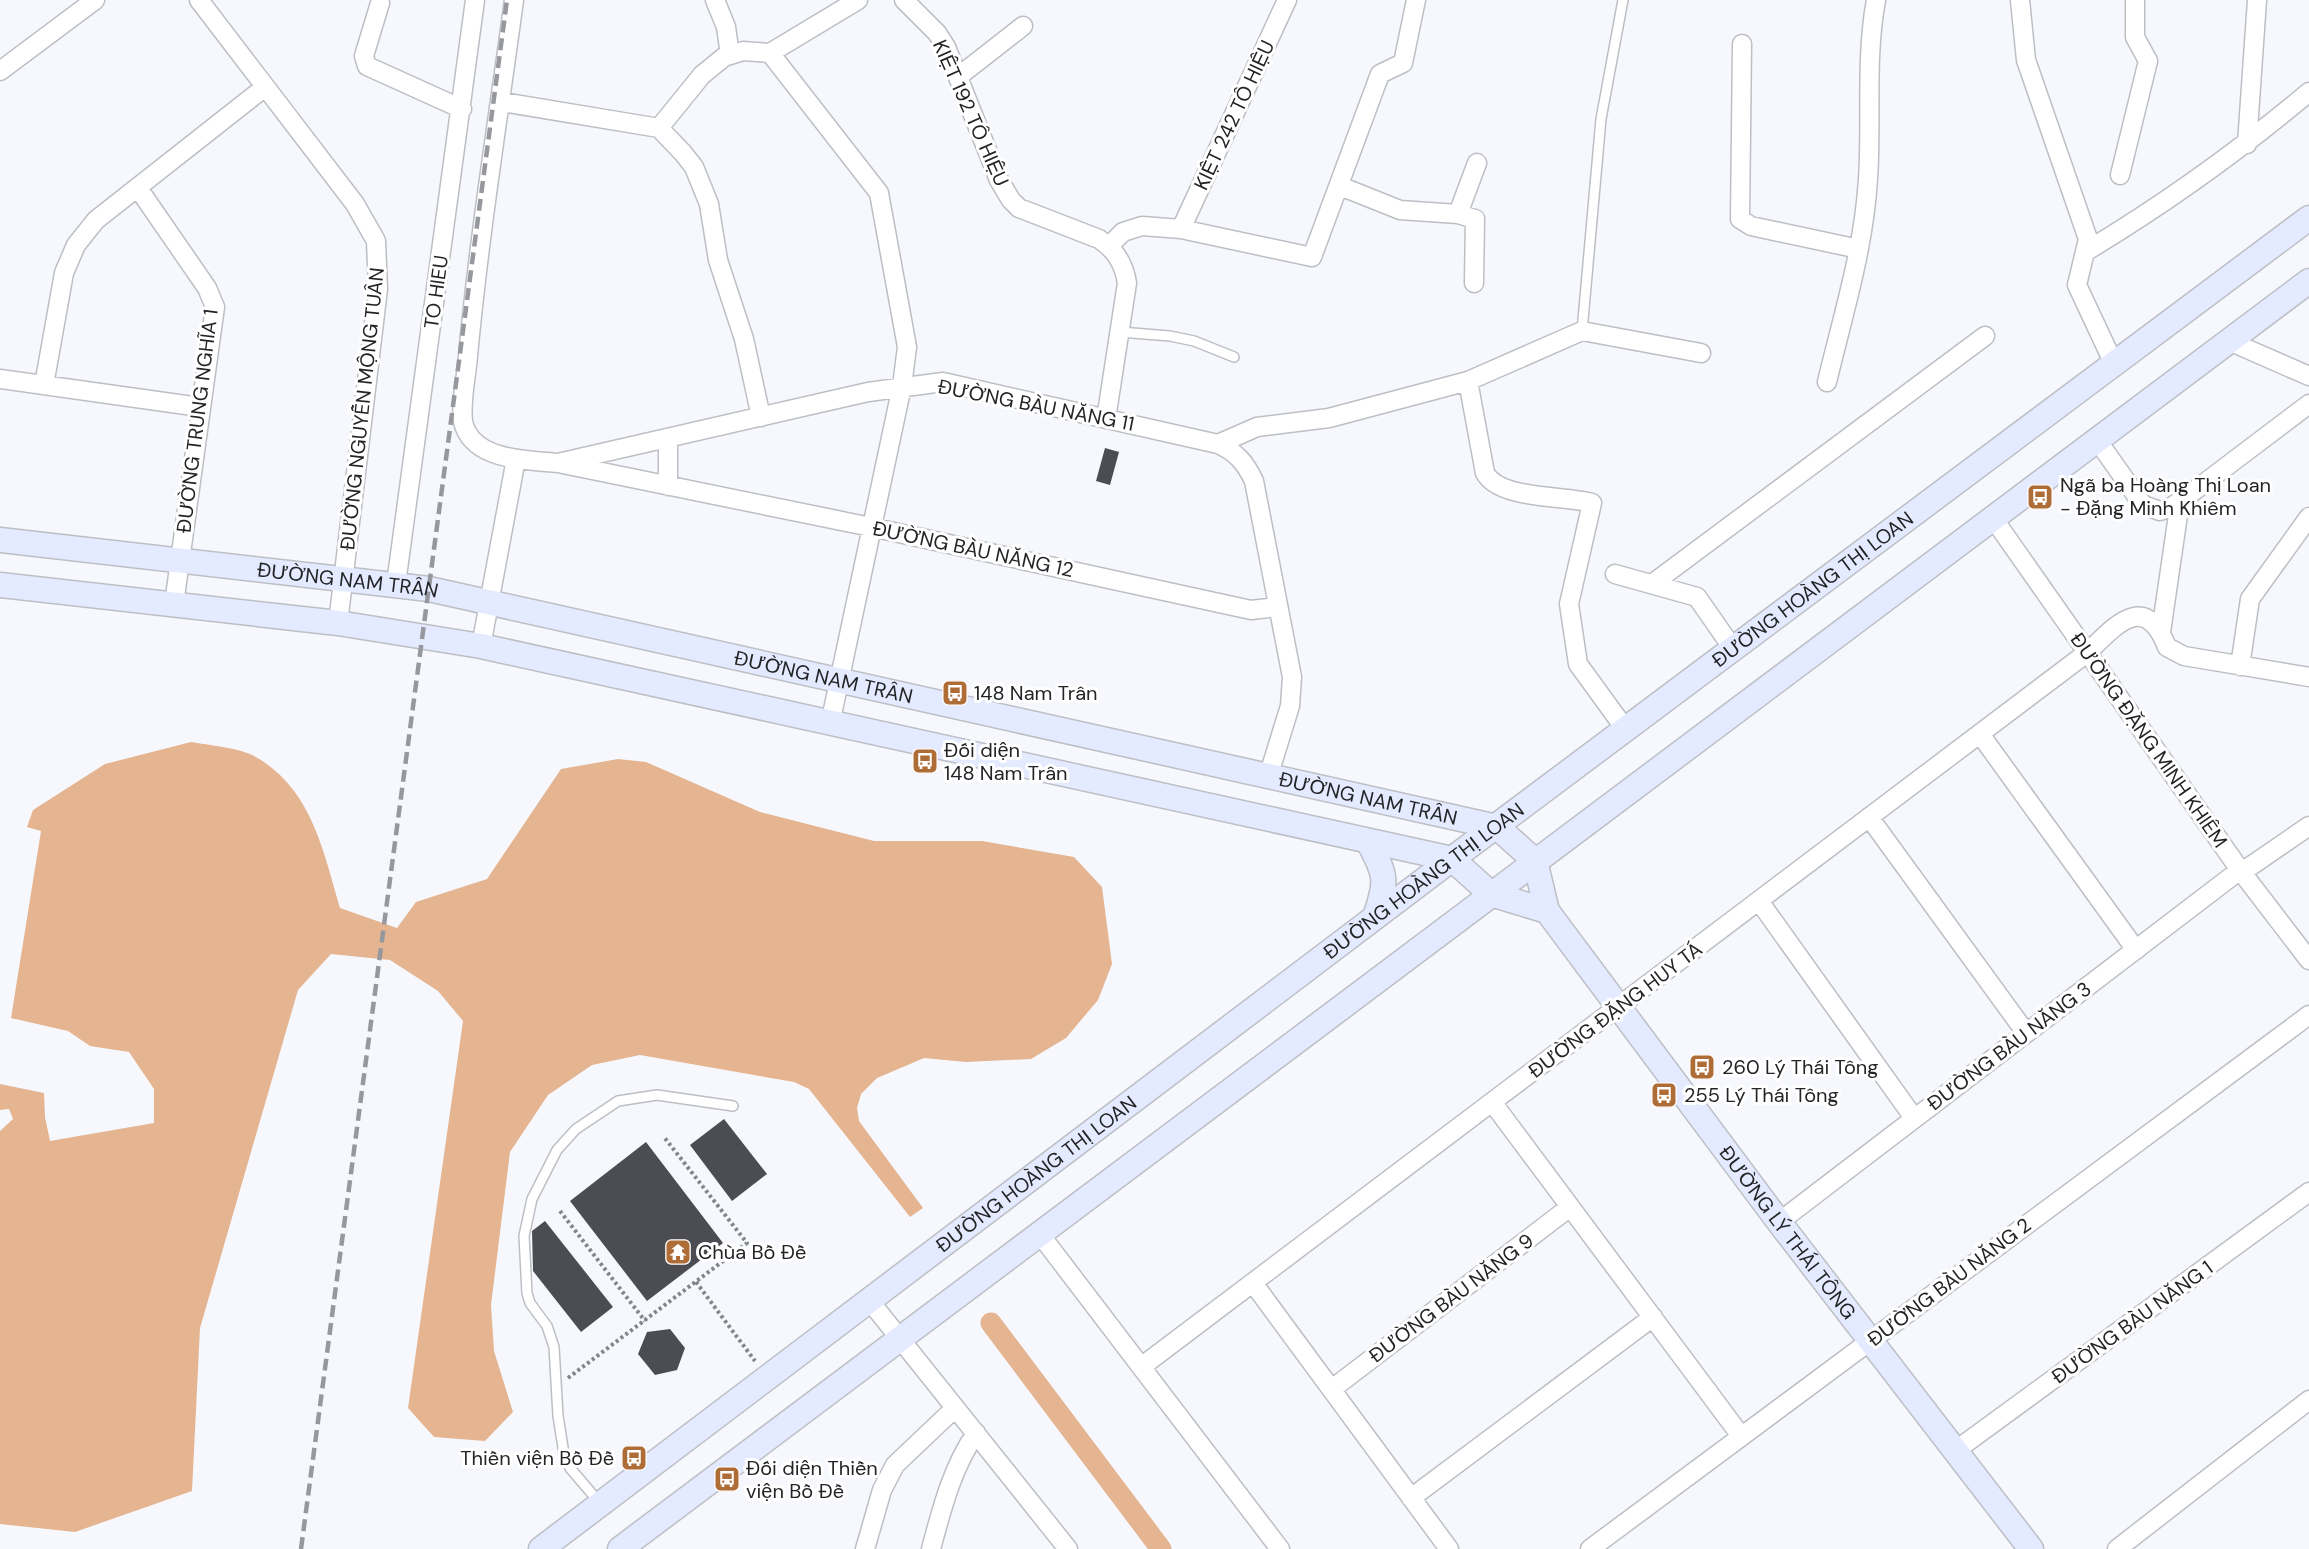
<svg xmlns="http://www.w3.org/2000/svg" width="2309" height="1549" font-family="'DM Sans',sans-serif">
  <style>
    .water { fill: #e5b490 }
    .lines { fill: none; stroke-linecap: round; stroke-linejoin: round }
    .canal { stroke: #e5b490; stroke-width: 21 }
    .building { fill: #4c4d52 }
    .lane-casing { stroke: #bdbfc5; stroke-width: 12 }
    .street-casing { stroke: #bdbfc5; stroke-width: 21 }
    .secondary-casing { stroke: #bdbfc5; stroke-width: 27 }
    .path { stroke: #848589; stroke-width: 4; stroke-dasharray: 3 3; stroke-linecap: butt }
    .lane { stroke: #fff; stroke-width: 9 }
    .street { stroke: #fff; stroke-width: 18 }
    .secondary { stroke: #e4eaff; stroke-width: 24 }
    .rail { stroke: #97989d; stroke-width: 4.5; stroke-dasharray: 12 6; stroke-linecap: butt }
    .labels { text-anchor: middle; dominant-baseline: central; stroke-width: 6; stroke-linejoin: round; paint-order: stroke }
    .street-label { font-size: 20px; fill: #232426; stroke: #fff }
    .poi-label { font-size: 20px; fill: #232426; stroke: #fff; text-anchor: start }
  </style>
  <rect width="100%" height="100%" fill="#f6f8fe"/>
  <path class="water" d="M191 742C208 745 240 748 254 756 311 787 323 850 340 908L397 928 416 902 487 879 561 769 618 759 646 762 760 812 874 841H982L1074 857 1102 887 1112 964 1098 1000 1066 1038 1031 1059 966 1062 924 1058 903 1067 877 1078 861 1094 857 1108 859 1121 923 1208 910 1217 809 1089 794 1082 640 1055 592 1065 548 1095 510 1152 491 1305 494 1351 513 1412 485 1441 434 1437 408 1408 463 1021 438 991 390 960 331 954 298 990 200 1328 192 1491 75 1532 0 1524V1131L13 1119 9 1109 0 1110V1084L44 1093 45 1117 50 1141 154 1123V1089L129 1052 90 1046 68 1031 11 1018 41 831 27 827 33 810 105 764Z"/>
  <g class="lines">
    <path class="canal" d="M991 1323 1161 1549"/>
  </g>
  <path class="building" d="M1105 448 1119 452 1110 485 1096 481Z
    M724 1119 767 1174 732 1201 690 1145Z
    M646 1142 723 1243 647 1301 570 1201Z
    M545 1221 613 1307 581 1332 533 1271 532 1231Z
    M670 1329 685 1348 677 1370 655 1375 638 1354 647 1332Z"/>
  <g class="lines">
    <g class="lane-casing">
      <path id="lane" d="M1582 331 1601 119 1623 0
        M1120 332 1170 336 1194 341 1234 357
        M599 1502 570 1468 564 1454 558 1416 554 1347 547 1326 530 1303 527 1293 524 1236 532 1199 557 1150 576 1129 618 1101 657 1095 733 1106"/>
    </g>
    <g class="street-casing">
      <path id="street" d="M199 0 355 204 376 241 378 289 338 623
        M514 0C498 119 479 237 468 356 467 374 458 413 465 428 478 461 529 460 558 463L868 392 943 382 1218 444C1236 452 1245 462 1254 481L1292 677 1290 706 1268 777
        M715 0 726 27 730 55
        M904 0 937 33 946 47 999 180 1011 200 1019 208 1099 239C1116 250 1124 264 1127 283L1106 419
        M2020 0 2026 60 2088 239 2077 285 2114 364
        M380 3 364 56 367 66 462 109
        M1742 44 1740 219 1751 226 1859 249
        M770 53 879 193 907 347 902 386 830 724
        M0 71 95 0
        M959 76 1023 26
        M502 102 659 128 683 153 694 167 709 204 718 260 744 339 761 417
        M659 128 702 75 724 57 743 51 770 53 858 0
        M2247 144 2257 0
        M2120 175 2148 61 2135 37V0
        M1340 186 1400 210 1458 214 1475 219 1474 283
        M138 188 207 288 215 307 174 604
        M1458 214 1477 163
        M1181 229 1287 0
        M1109 246 1123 232 1142 226 1181 229 1312 257 1380 74 1403 63 1416 0
        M2085 252C2163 205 2239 151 2309 92
        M2229 341 2309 376
        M0 379 200 407
        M1468 381 1485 473C1500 500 1563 495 1592 503L1569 604 1578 664 1626 730
        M1827 382C1843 315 1864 248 1868 179 1872 120 1865 59 1876 0
        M44 385 64 273 76 245 96 220 265 87
        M2097 440 2143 505 2160 511 2170 508 2198 488 2309 404
        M1218 444 1257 427 1329 418 1468 381 1582 331 1701 353
        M563 464 871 527 1251 610 1278 607
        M668 486V438
        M1993 518 2240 870 2309 960
        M1615 574 1697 597 1734 650
        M396 584 475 0
        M1652 584 1985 336
        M2161 632 2180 501
        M481 646 516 459
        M2240 666 2250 599 2309 517
        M1980 734 2136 950
        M1869 817 2026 1033
        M2242 872 2309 826
        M1759 901 1914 1118
        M1492 1102 1741 1436
        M1779 1222 2240 870
        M1039 1233 1280 1549
        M1253 1283 1449 1549
        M869 1300 1068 1549
        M1141 1367 2088 652C2115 626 2145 590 2167 647L2184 656 2309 677
        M1332 1389 1570 1207
        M1955 1451 2309 1192
        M1411 1498 1653 1317
        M865 1549 882 1490 895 1465 955 1408
        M931 1549C942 1508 952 1468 976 1433
        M1590 1549 2309 1015
        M2117 1549 2309 1400"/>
    </g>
    <g class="secondary-casing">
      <g id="secondary">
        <path id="s1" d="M0 540 429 589 1497 827 1535 861 1547 911 1779 1222 2031 1549"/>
        <path d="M0 585 338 623 481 646 1452 859 1491 894 1547 911"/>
        <path d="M1368 841C1386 876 1388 879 1375 917"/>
        <path id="s2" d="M541 1549 1452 859 2309 218"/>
        <path d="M620 1549 2309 281"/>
      </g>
    </g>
    <path class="path" d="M560 1211 645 1321
      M696 1282 755 1361
      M568 1378 747 1243 664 1137"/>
    <use href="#lane" class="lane"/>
    <use href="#street" class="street"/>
    <use href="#secondary" class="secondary"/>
    <path class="rail" d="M301 1549 507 0"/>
  </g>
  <defs>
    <g id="bus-square" transform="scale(1.35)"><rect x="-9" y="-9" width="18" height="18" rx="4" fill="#ae6d37" stroke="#fff"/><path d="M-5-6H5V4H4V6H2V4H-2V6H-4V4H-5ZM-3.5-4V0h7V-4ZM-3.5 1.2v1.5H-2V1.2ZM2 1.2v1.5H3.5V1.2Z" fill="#fff"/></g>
    <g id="temple-square" transform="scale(1.35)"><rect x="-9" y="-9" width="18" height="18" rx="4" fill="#ae6d37" stroke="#fff"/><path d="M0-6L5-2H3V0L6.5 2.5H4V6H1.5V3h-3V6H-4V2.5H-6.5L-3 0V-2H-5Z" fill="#fff"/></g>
  </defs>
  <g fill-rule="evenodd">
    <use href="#bus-square" x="2040" y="497"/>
    <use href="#bus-square" x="955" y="693"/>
    <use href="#bus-square" x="925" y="761"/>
    <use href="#bus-square" x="1702" y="1067"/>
    <use href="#bus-square" x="1664" y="1095"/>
    <use href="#temple-square" x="678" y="1252"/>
    <use href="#bus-square" x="634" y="1458"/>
    <use href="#bus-square" x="727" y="1479"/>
  </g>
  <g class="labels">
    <g class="street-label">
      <text transform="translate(971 113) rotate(66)">KIỆT 192 TÔ HIỆU</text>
      <text transform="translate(1234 115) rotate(-65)">KIỆT 242 TÔ HIỆU</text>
      <text transform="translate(436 292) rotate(-82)">TO HIEU</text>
      <text transform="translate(1036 405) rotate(11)">ĐƯỜNG BÀU NĂNG 11</text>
      <text transform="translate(362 409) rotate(-84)">ĐƯỜNG NGUYỄN MỘNG TUÂN</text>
      <text transform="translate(197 421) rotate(-83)">ĐƯỜNG TRUNG NGHĨA 1</text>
      <text transform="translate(973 549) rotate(12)">ĐƯỜNG BÀU NĂNG 12</text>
      <text stroke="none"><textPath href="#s1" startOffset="350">ĐƯỜNG NAM TRÂN</textPath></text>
      <text stroke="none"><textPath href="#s2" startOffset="1593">ĐƯỜNG HOÀNG THỊ LOAN</textPath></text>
      <text stroke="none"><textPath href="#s1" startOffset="836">ĐƯỜNG NAM TRÂN</textPath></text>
      <text transform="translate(2149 740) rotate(55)">ĐƯỜNG ĐẶNG MINH KHIÊM</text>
      <text stroke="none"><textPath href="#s1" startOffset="1394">ĐƯỜNG NAM TRÂN</textPath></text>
      <text stroke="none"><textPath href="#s2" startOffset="1107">ĐƯỜNG HOÀNG THỊ LOAN</textPath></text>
      <text transform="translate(1615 1010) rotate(-37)">ĐƯỜNG ĐẶNG HUY TÁ</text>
      <text transform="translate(2009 1046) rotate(-37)">ĐƯỜNG BÀU NĂNG 3</text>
      <text stroke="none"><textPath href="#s2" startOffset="621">ĐƯỜNG HOÀNG THỊ LOAN</textPath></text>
      <text stroke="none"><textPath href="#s1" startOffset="2030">ĐƯỜNG LÝ THÁI TÔNG</textPath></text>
      <text transform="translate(1949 1282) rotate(-37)">ĐƯỜNG BÀU NĂNG 2</text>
      <text transform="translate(1451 1298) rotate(-37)">ĐƯỜNG BÀU NĂNG 9</text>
      <text transform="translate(2132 1322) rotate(-36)">ĐƯỜNG BÀU NĂNG 1</text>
    </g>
    <g class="poi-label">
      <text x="2060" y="485">Ngã ba Hoàng Thị Loan<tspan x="2060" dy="23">- Đặng Minh Khiêm</tspan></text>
      <text x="974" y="693">148 Nam Trân</text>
      <text x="944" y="750">Đối diện<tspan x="944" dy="23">148 Nam Trân</tspan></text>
      <text x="1722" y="1067">260 Lý Thái Tông</text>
      <text x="1684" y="1095">255 Lý Thái Tông</text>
      <text x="698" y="1252">Chùa Bồ Đề</text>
      <text x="614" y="1458" text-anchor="end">Thiền viện Bồ Đề</text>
      <text x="746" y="1468">Đối diện Thiền<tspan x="746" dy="23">viện Bồ Đề</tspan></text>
    </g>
  </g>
</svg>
